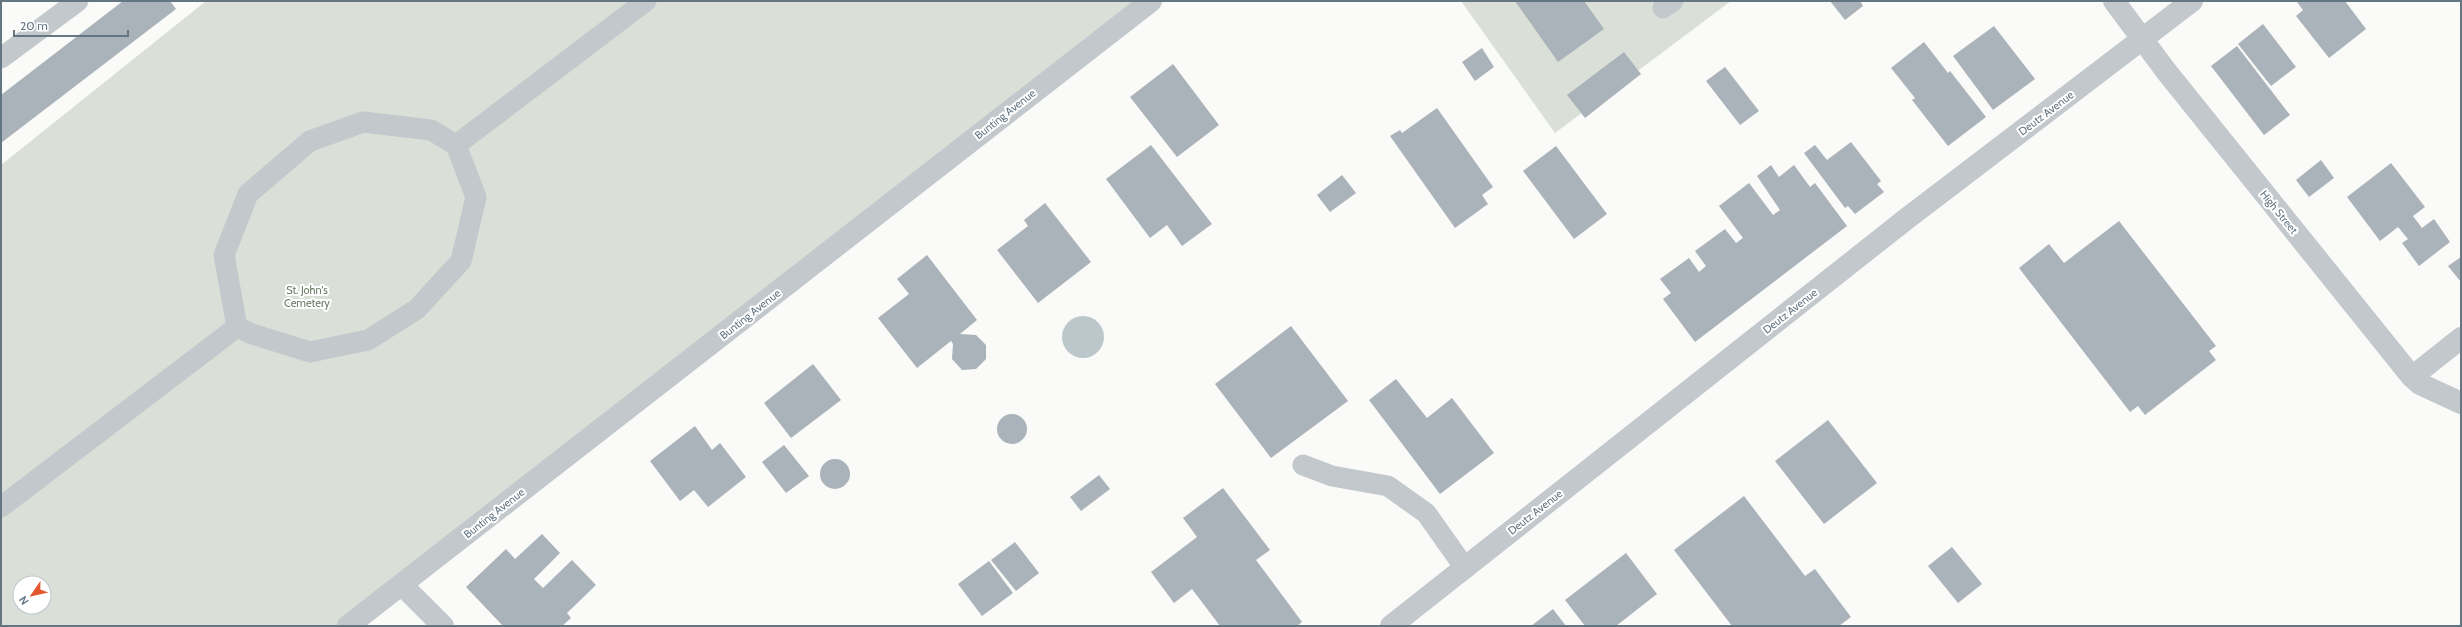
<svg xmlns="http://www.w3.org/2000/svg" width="2462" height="627" font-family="Cabin,sans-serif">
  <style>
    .green { fill: #dadfd7; fill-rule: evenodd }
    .water { fill: #bbc7cb }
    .building { fill: #aab3b9 }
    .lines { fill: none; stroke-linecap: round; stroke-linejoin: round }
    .lane { stroke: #c3c8cc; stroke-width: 21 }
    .street { stroke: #c3c8cc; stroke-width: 22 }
    .labels { text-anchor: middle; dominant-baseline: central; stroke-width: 4; stroke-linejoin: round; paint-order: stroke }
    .street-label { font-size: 11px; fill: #657683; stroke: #fff }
    .park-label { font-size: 11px; fill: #687a64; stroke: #fff }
  </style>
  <rect width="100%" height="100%" fill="#fafaf8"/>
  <path class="green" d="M206 1H1164L361 626H1V165ZM20 583H44V607H20Z
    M1461 1H1731L1555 133Z"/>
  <path class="water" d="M1062 337a21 21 0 1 1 42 0a21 21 0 1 1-42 0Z"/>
  <path class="building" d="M123 1H170L176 9 1 143V95Z
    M1515 1H1584L1604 29 1558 62Z
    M1830 1H1860L1863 6 1845 20Z
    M2299 1H2345L2366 29 2329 58 2296 16 2303 10 2297 2Z
    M2263 24 2296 67 2271 86 2238 44Z
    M1994 26 2035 79 1993 110 1953 56Z
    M1924 42 1948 73 1950 71 1986 117 1948 146 1912 100 1915 98 1891 68Z
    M2237 46 2290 115 2264 135 2211 66Z
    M1482 48 1494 67 1475 81 1462 62Z
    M1624 52 1641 74 1585 118 1567 95Z
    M1173 64 1219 125 1177 157 1130 97Z
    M1725 67 1759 111 1740 125 1706 81Z
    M1437 108 1493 187 1482 195 1488 204 1455 228 1390 136 1400 130 1402 133Z
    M1851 142 1881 181 1877 184 1884 192 1855 214 1848 206 1845 208 1804 153 1815 145 1827 160Z
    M1151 145 1212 224 1182 246 1167 225 1150 238 1106 179Z
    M1556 146 1607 214 1574 239 1523 171Z
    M2321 160 2334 178 2309 197 2296 180Z
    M2391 163 2425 207 2413 216 2422 228 2434 219 2450 242 2419 266 2402 243 2408 239 2398 227 2380 241 2347 197Z
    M1771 165 1779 177 1794 165 1810 187 1815 183 1847 226 1695 342 1663 299 1671 293 1660 279 1689 258 1699 272 1706 266 1695 251 1725 229 1736 243 1743 238 1719 206 1749 183 1773 215 1780 210 1757 176Z
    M1342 175 1356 193 1330 212 1317 195Z
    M1045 203 1091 262 1038 303 997 250 1028 226 1024 220Z
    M2119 221 2216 346 2209 351 2216 360 2145 415 2138 406 2130 412 2019 268 2049 244 2064 263Z
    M927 255 977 320 960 334 976 335 986 345V359L976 369 962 370 952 359 953 344 951 341 917 368 878 318 909 294 897 279Z
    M2461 257V282L2448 266Z
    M1291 326 1348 401 1271 458 1215 384Z
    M813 364 841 400 791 438 764 403Z
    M1396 379 1427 418 1452 398 1494 453 1440 494 1369 400Z
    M997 429a15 15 0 1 1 30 0a15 15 0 1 1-30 0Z
    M1828 420 1877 483 1824 524 1775 461Z
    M695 426 712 450 720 443 746 477 708 507 694 490 680 501 650 461Z
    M784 445 809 476 786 493 762 462Z
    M820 474a15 15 0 1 1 30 0a15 15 0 1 1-30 0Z
    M1099 475 1110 489 1081 511 1070 497Z
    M1223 488 1270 550 1256 560 1302 622 1297 626H1220L1192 589 1174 603 1151 572 1197 537 1183 518Z
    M1744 496 1805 576 1815 569 1851 617 1839 626H1732L1674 550Z
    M542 534 560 553 534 579 543 588 572 560 596 585 567 613 571 618 562 626H503L466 587 506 549 515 559Z
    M1015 542 1039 573 1016 591 991 560Z
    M1952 547 1982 584 1958 603 1928 566Z
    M1626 553 1657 594 1616 626H1585L1565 600Z
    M989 561 1013 593 982 616 958 584Z
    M1553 609 1566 626H1531Z"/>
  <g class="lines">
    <path class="lane" d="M1663 8 1673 1
      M1 58 78 1
      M363 122 431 130 456 145 476 197 461 261 417 309 368 340 310 352 252 334 237 327 224 255 248 194 310 141Z
      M456 145 646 1
      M1303 465 1332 476 1388 486 1426 513 1465 568
      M1 507 237 327"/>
    <path class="street" d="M2114 1 2166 71 2412 377 2420 384 2461 403
      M2412 377 2461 338
      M402 585 443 626
      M348 626 1151 1
      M1391 626 1905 220 2192 1"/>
  </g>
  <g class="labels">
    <g class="street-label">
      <text transform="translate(2046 113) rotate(-37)">Deutz Avenue</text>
      <text transform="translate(1005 114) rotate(-38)">Bunting Avenue</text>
      <text transform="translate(2279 212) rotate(51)">High Street</text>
      <text transform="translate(1790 311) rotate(-38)">Deutz Avenue</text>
      <text transform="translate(750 314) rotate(-38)">Bunting Avenue</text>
      <text transform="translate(1535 512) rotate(-38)">Deutz Avenue</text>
      <text transform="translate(494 513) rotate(-38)">Bunting Avenue</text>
    </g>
    <g class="park-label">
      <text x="307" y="290">St. John's<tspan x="307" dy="13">Cemetery</tspan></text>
    </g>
  </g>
  <rect width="2462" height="627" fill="none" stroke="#657683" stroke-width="4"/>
  <g transform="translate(32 595) rotate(236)"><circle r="19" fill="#ffffff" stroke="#c1c8cd"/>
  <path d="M0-3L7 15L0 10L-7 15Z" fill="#e4572e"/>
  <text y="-6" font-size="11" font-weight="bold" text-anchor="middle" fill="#657683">N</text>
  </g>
  <path d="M14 30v6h114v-6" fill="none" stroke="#657683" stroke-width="2"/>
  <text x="20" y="30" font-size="12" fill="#657683" stroke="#ffffff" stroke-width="3" paint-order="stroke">20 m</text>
</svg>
